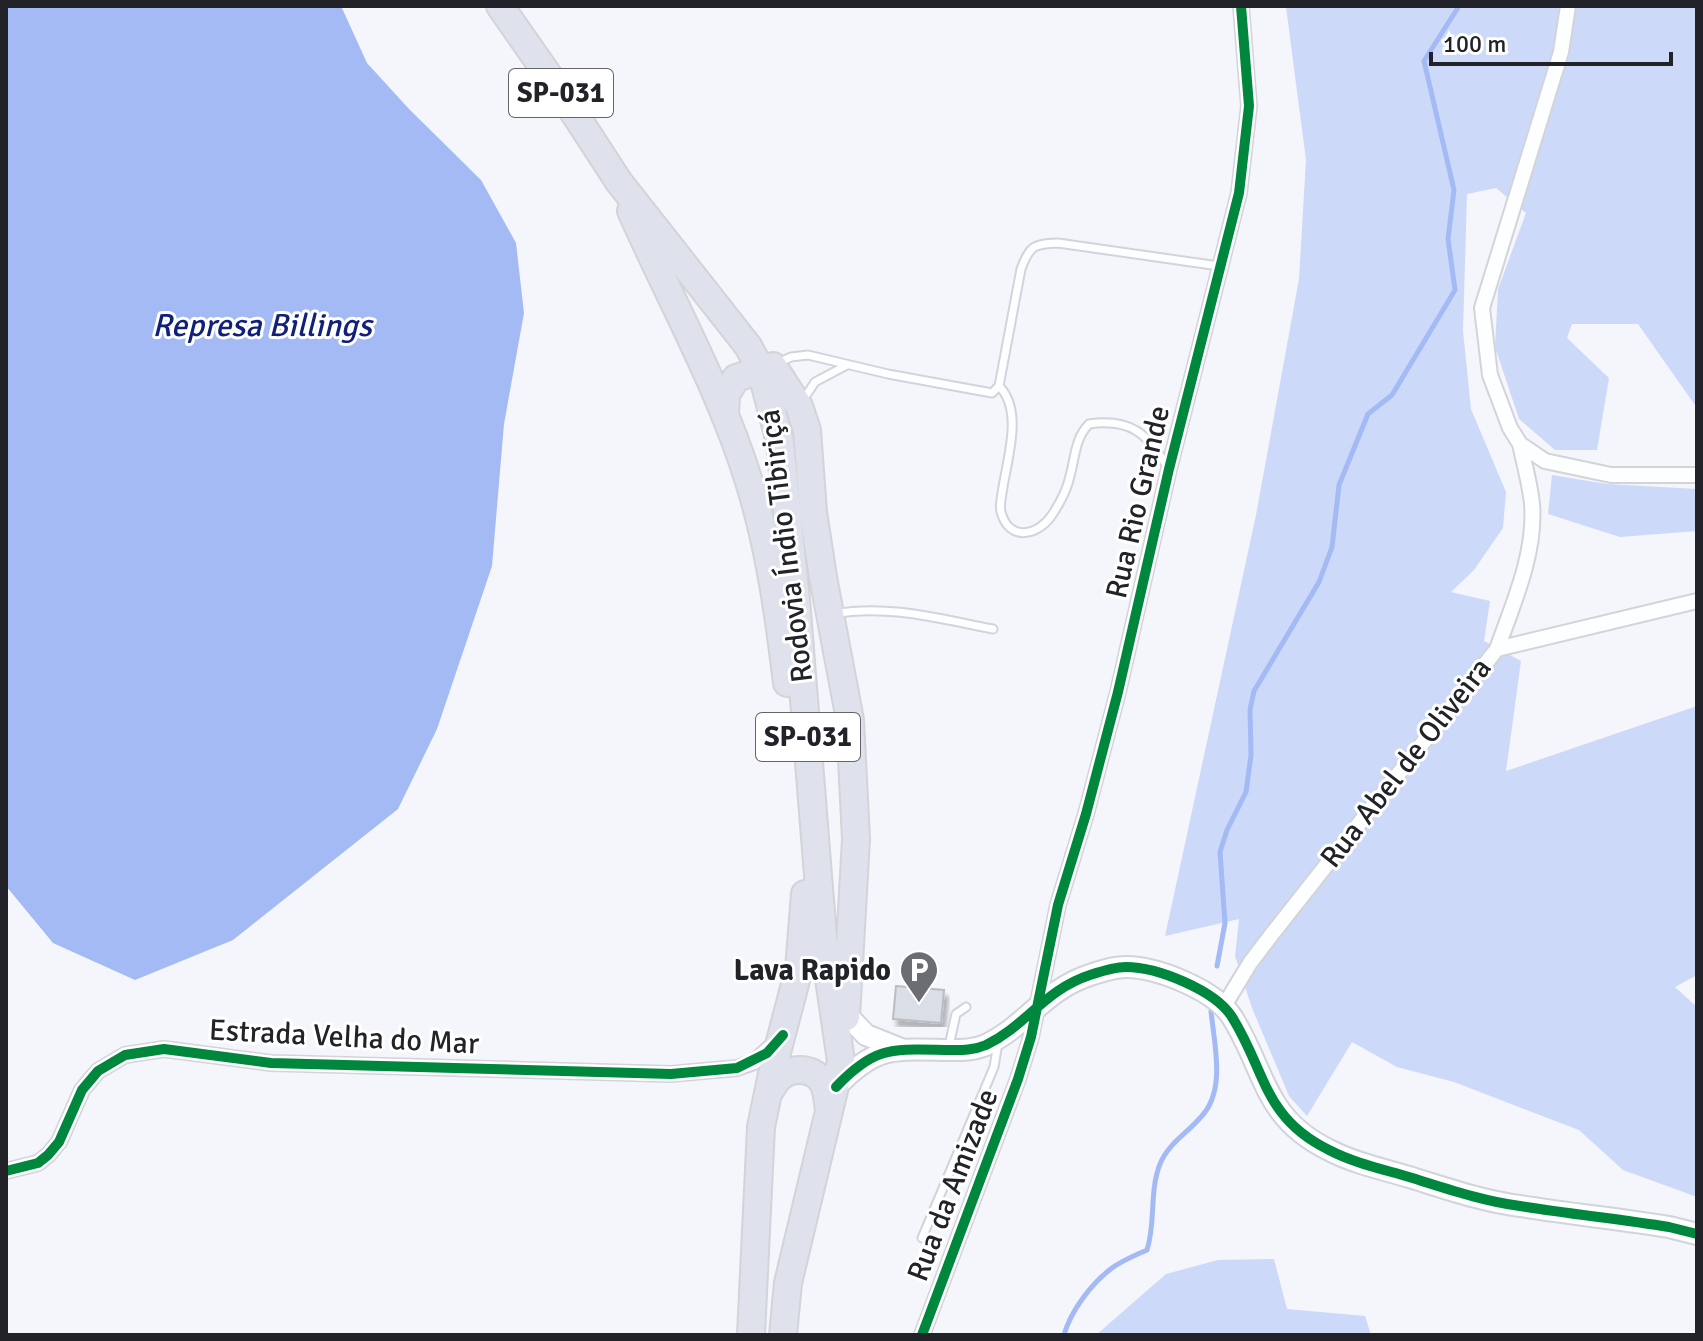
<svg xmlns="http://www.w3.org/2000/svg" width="1703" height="1341" font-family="Signika,sans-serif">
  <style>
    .green { fill: #cdd9f8 }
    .water { fill: #a4baf4 }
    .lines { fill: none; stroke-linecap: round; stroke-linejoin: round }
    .stream { stroke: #a4baf4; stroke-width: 5 }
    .building { fill: #dadee6; stroke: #babcc1; stroke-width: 2; filter: url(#shadow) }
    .lane-casing { stroke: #d2d4d9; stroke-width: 11 }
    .street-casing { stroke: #d2d4d9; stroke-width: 18 }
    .secondary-casing { stroke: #d2d4d9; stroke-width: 24 }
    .highway-casing { stroke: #d3d4d7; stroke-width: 30 }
    .lane { stroke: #fdfeff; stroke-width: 7 }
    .street { stroke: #fdfeff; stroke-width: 14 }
    .secondary { stroke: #fdfeff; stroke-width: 20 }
    .highway { stroke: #dfe2ed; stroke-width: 26 }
    .cycleway-casing { stroke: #fff; stroke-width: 15 }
    .cycleway { stroke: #00873e; stroke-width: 10 }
    .labels { text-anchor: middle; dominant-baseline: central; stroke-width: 6; stroke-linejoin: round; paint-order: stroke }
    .shield { fill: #fff; stroke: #646568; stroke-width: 2 }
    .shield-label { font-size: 28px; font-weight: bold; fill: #222328 }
    .street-label { font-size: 30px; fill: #222328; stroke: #fff }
    .poi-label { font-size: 30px; font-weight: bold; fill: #222328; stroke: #fff; text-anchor: end }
    .water-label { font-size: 32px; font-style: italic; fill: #10207b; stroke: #fff }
  </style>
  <defs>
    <filter id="shadow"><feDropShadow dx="4" dy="7" stdDeviation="2" flood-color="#0004"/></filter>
  </defs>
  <rect width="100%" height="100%" fill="#f4f6fc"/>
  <path class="green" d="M1292 6H1697V408L1638 324H1572L1567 338 1609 378 1597 450H1555L1519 419 1495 347 1498 289 1526 213 1496 188 1467 194 1463 331 1471 409 1506 492 1503 528 1474 570 1451 592 1490 601 1484 641 1521 661 1506 771 1697 706V975L1675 987 1697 1007V1197L1623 1170 1579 1130 1454 1082 1397 1067 1352 1042 1307 1116 1289 1096 1252 1008 1235 956 1239 919 1165 936 1256 515 1299 279 1306 160 1286 7Z
    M1552 475 1607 484 1697 489V531L1620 537 1548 514Z
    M1274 1259 1287 1309 1365 1316 1371 1335H1096L1166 1274 1218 1260Z"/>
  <path class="water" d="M6 6H341L367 63 409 109 481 180 516 243 524 313 504 424 492 566 437 729 398 809 233 940 135 980 53 943 6 886Z"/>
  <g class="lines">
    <path class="stream" d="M1217 966 1225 923 1220 852 1227 830 1246 792 1251 755 1250 710 1254 691 1319 582 1332 547 1339 485 1368 414 1392 395 1455 290 1448 239 1454 190 1424 61 1459 6
      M1064 1335C1071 1310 1092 1283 1112 1268 1123 1260 1136 1255 1147 1250 1156 1222 1149 1192 1160 1164 1168 1144 1186 1134 1200 1118 1227 1091 1214 1044 1211 1011"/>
  </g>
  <path class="building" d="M896 986 944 990 941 1023 893 1019Z"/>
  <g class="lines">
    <g class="lane-casing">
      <path id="lane" d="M778 363 791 357 808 355 888 374 992 393 999 386 1021 269C1030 245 1034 244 1058 243L1219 266
        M999 386C1023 410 1008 456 1003 487 1002 495 999 504 1001 512 1009 542 1038 536 1052 515 1060 503 1067 490 1070 476 1075 458 1075 438 1089 424 1131 418 1148 434 1168 468
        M803 400 815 382 847 365
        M834 614C888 604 940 619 993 629
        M949 1046 956 1014 966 1007
        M922 1238 994 1067 998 1043"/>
    </g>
    <g class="street-casing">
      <path id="street" d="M1568 6 1561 52 1482 308 1490 375 1510 428 1520 444 1545 461 1611 475H1697
        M1497 649C1513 604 1536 553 1532 504 1530 484 1524 463 1520 444
        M1224 1006 1250 963 1272 934 1497 649 1697 601
        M6 1171 38 1163 48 1155 59 1142 82 1090 98 1071 125 1055 164 1049 271 1063 671 1074 737 1068 754 1062 774 1044
        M922 1335 1018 1079 1031 1037 1058 905 1086 814 1118 692 1169 469 1239 193 1249 106 1241 6"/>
    </g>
    <g class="secondary-casing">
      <path id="secondary" d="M846 1014 866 1035 901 1049
        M836 1087C875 1046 892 1049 945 1050 959 1050 972 1051 986 1045 1026 1026 1044 990 1090 975 1102 971 1114 967 1126 967 1157 967 1215 990 1232 1017 1266 1071 1263 1118 1329 1150 1354 1163 1382 1169 1409 1177 1445 1188 1482 1201 1520 1206 1569 1214 1620 1219 1669 1227L1697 1234"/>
    </g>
    <g class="highway-casing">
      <path id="highway" d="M500 6 565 99 619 182 748 346 761 370 780 443 796 599 823 938 841 1061 788 1283 783 1335
        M631 211C671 301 722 392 750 485 770 550 779 617 787 683
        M725 416 726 395 736 378 773 366 799 406 807 430 813 512 823 577 850 720 856 839 846 1017
        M768 1094C771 1089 775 1082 779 1078 792 1066 816 1067 824 1085 827 1092 828 1102 829 1111
        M751 1335 761 1127 774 1064 799 969 805 894"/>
    </g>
    <use href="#lane" class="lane"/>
    <use href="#street" class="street"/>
    <use href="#secondary" class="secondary"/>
    <use href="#highway" class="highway"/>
    <g class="cycleway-casing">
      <path id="cycleway" d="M836 1087C875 1046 892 1049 945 1050 959 1050 972 1051 986 1045 1026 1026 1044 990 1090 975 1102 971 1114 967 1126 967 1157 967 1215 990 1232 1017 1266 1071 1263 1118 1329 1150 1354 1163 1382 1169 1409 1177 1445 1188 1482 1201 1520 1206 1569 1214 1620 1219 1669 1227L1697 1234
        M6 1171 38 1163 48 1155 59 1142 82 1090 98 1071 125 1055 164 1049 271 1063 671 1074 737 1068 767 1053 783 1035
        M922 1335 1018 1079 1031 1037 1058 905 1086 814 1118 692 1169 469 1239 193 1249 106 1241 6"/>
    </g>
    <use href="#cycleway" class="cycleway"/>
  </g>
  <defs>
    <g id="parking-pin" transform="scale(2)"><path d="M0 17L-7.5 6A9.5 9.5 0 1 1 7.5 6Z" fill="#6c6d72" stroke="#fff"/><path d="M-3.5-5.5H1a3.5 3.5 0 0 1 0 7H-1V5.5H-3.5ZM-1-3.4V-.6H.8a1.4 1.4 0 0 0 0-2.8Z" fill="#fff"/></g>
  </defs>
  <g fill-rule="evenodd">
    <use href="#parking-pin" x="919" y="970"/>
  </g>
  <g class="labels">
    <g class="shield">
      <rect x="509" y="69" width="104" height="48" rx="6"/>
      <rect x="756" y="713" width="104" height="48" rx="6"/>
    </g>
    <g class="shield-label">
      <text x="561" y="93">SP-031</text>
      <text x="808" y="737">SP-031</text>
    </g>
    <g class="street-label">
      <text transform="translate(1138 502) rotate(-77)">Rua Rio Grande</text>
      <text transform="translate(786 546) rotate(-97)">Rodovia Índio Tibiriçá</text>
      <text transform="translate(1406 763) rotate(-52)">Rua Abel de Oliveira</text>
      <text transform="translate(344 1037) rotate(3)">Estrada Velha do Mar</text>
      <text transform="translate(953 1185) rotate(-69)">Rua da Amizade</text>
    </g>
    <g class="poi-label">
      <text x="891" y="970">Lava Rapido</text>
    </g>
    <g class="water-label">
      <text x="262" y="325">Represa Billings</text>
    </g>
  </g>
  <rect width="1703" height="1341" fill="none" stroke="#222328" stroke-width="16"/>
  <path d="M1431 52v12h240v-12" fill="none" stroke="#222328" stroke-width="4"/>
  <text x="1443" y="52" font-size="24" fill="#222328" stroke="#ffffff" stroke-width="6" paint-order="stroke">100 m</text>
</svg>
